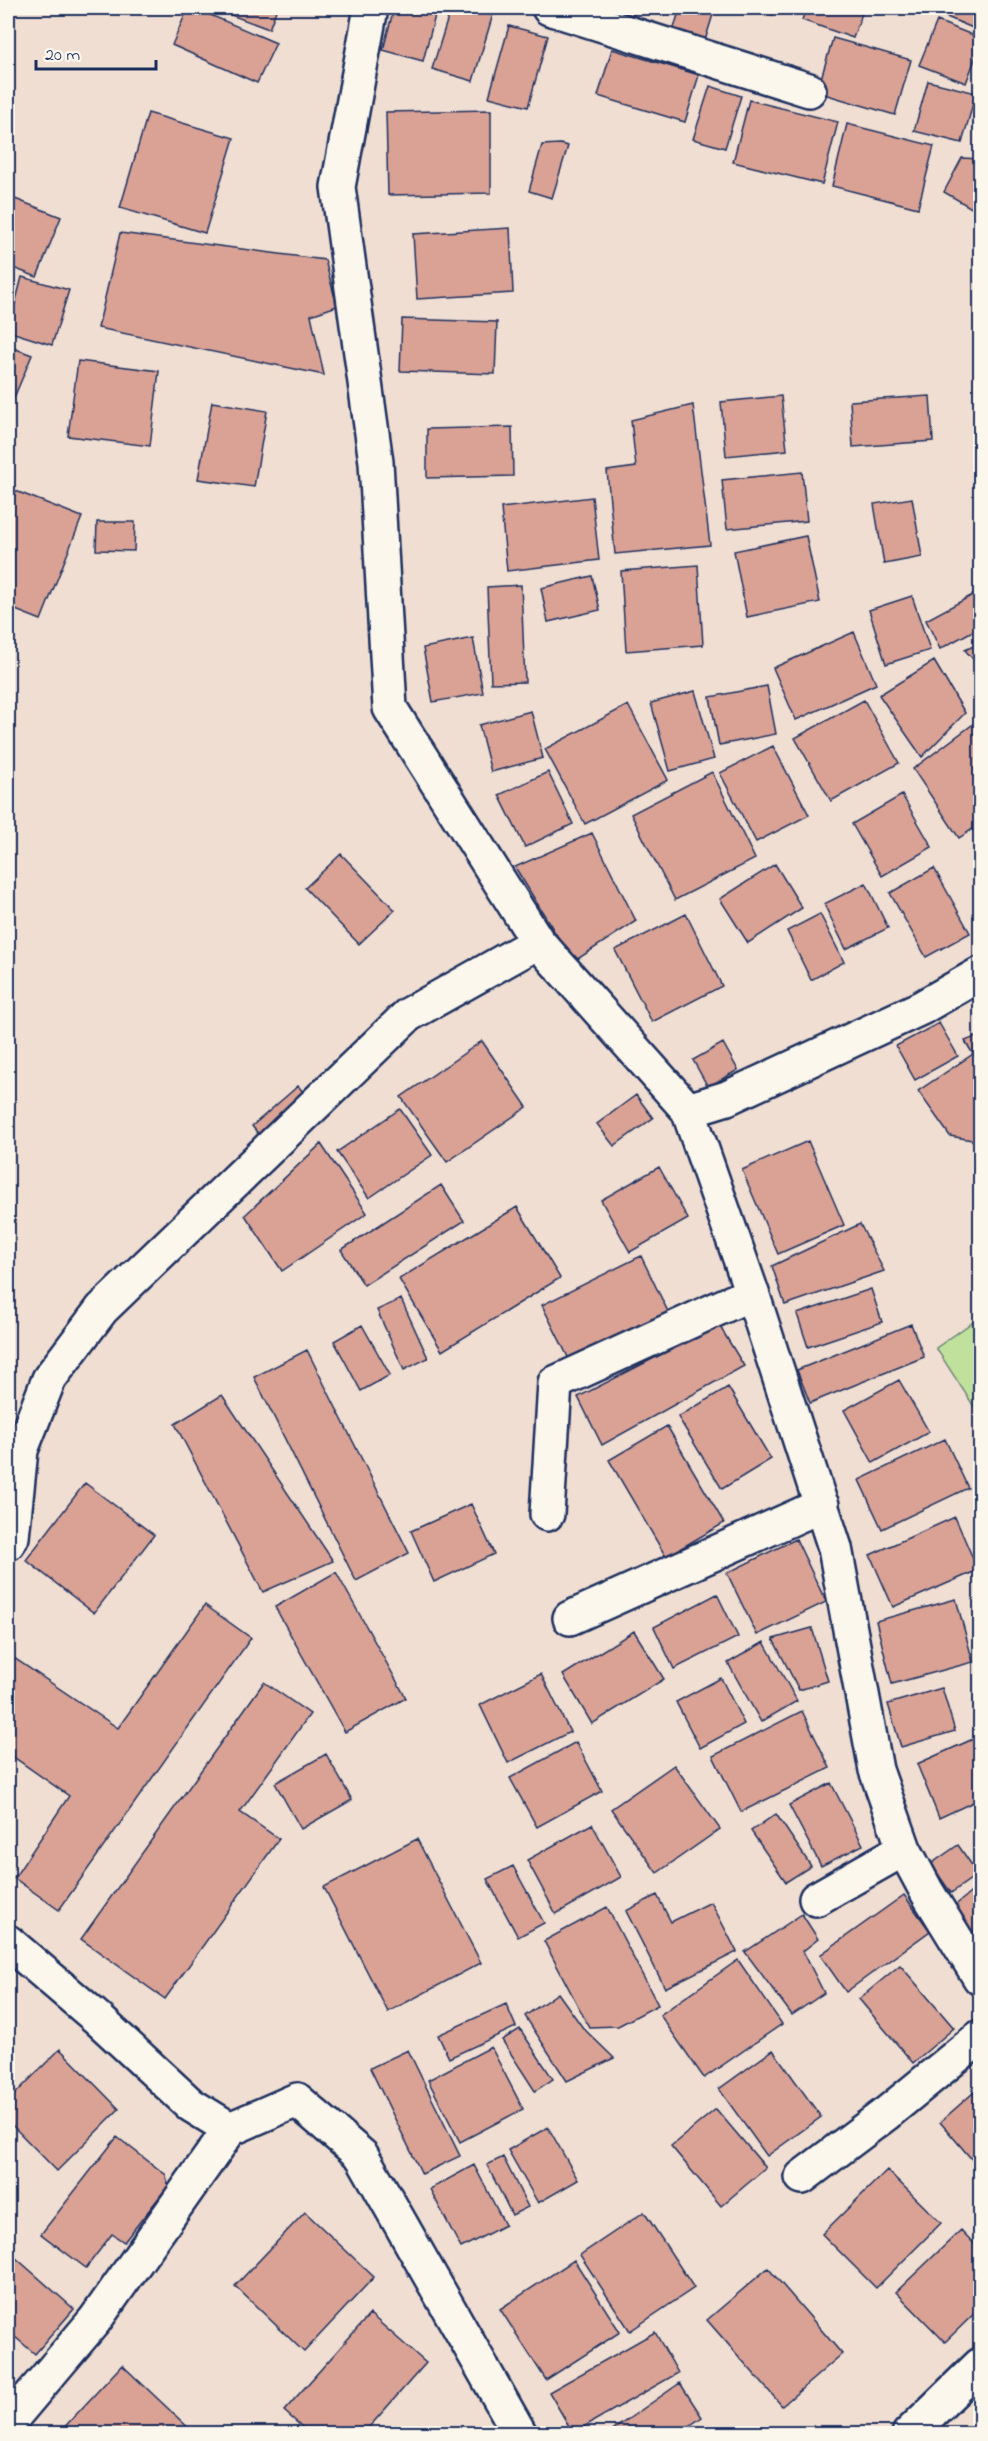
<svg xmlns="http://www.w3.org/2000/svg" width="988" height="2441" font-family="'Indie Flower',sans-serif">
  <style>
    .green { fill: #c0e19b; stroke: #6e887c; stroke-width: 1.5 }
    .building { fill: #daa295; stroke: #1b2f5e; stroke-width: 1.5 }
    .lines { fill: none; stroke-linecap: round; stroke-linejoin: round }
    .minor-casing { stroke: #1b2f5e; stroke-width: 38 }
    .minor { stroke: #fbf7ec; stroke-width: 33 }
  </style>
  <rect width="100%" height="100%" fill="#f1ded2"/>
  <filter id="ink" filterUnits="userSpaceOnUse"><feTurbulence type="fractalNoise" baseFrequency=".0167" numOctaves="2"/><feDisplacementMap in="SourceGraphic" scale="12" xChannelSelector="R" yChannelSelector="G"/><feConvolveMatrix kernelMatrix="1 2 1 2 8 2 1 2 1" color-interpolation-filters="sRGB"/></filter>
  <g filter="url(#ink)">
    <path class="green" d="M980 1317V1416L936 1348Z"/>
    <path class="building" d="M188 8H194L276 43 257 83 172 45Z
      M212 8H277L269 29Z
      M394 8H437L423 61 383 50Z
      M451 8H481L494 11 473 81 432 69Z
      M590 8H636L631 21Z
      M680 8H715L703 47 671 38Z
      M749 8H776L773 15Z
      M806 8H864L853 38 802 20Z
      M937 8H980V31L935 12Z
      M937 21 980 38V46L966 83 919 65Z
      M509 26 548 36 528 107 489 97Z
      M833 38 911 60 895 115 817 92Z
      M612 49 699 75 685 122 598 96Z
      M928 81 976 93 962 143 914 131Z
      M710 86 741 96 725 148 693 139Z
      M749 100 838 122 822 184 733 162Z
      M491 110V193L388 195 386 112Z
      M148 113 234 138 205 233 120 208Z
      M847 124 934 146 918 208 832 186Z
      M560 144 568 146 552 198 529 191 542 145Z
      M962 158 980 159V213L944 192Z
      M10 197 61 217 37 277 8 266V204Z
      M510 228 513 293 417 299 413 234Z
      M120 233 325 260 337 306 311 315 324 375 98 328Z
      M22 277 69 290 52 345 8 331Z
      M402 319 497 322 495 374 400 371Z
      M8 346 32 355 8 412Z
      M78 361 159 371 150 446 68 436Z
      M781 396 787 450 726 456 721 402Z
      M930 396 933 441 853 447 850 401Z
      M212 402 267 411 254 487 198 479Z
      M693 405 710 545 615 554 607 471 636 467 631 420Z
      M512 427 513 476 427 478V429Z
      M802 472 807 521 727 529 722 480Z
      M8 488 82 517 41 620 8 607Z
      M592 497 599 560 507 571 501 508Z
      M912 498 922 557 884 564 874 504Z
      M97 522H135L134 551 96 550Z
      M806 536 820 602 747 617 734 551Z
      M698 565 703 645 626 651 621 571Z
      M592 576 600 610 548 622 541 588Z
      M521 585 525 682 491 683 487 587Z
      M980 591V627L940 649 926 620Z
      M912 596 930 650 886 664 869 610Z
      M854 632 876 684 796 720 773 668Z
      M473 638 483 693 433 702 423 648Z
      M980 643V667L965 650Z
      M934 661 965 713 922 757 879 695Z
      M767 686 776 734 719 745 710 697Z
      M695 691 714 759 670 771 651 703Z
      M864 700 899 763 831 801 795 738Z
      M628 705 668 780 585 824 545 749Z
      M531 711 543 758 491 772 479 725Z
      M980 719V824L959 838 913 769Z
      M773 746 809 815 756 842 720 773Z
      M548 772 573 824 525 847 499 795Z
      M712 772 755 859 675 900 631 814Z
      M902 795 932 847 882 876 852 824Z
      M592 833 636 921 573 962 515 867Z
      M341 854 395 910 359 944 305 888Z
      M775 864 802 908 748 943 720 899Z
      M934 868 970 933 926 957 890 893Z
      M866 883 888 928 846 949 824 904Z
      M686 914 722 986 652 1022 615 950Z
      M820 914 844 962 811 980 787 931Z
      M939 1023 958 1056 915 1080 896 1046Z
      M980 1035V1153L972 1140 950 1136 918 1091 973 1054 965 1041Z
      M482 1041 527 1107 447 1162 401 1097Z
      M723 1043 738 1070 708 1087 693 1060Z
      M298 1086 312 1102 265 1142 252 1126Z
      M636 1095 653 1118 614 1146 597 1124Z
      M400 1109 432 1155 369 1198 337 1152Z
      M808 1141 844 1225 778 1254 742 1170Z
      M321 1144 367 1213 282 1271 245 1215Z
      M659 1167 688 1219 630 1252 601 1200Z
      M441 1185 464 1221 364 1285 341 1250Z
      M517 1207 560 1278 442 1351 399 1279Z
      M860 1224 884 1271 785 1305 772 1266Z
      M641 1256 671 1318 573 1367 542 1305Z
      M871 1289 882 1322 808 1347 797 1314Z
      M401 1299 428 1358 404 1370 377 1310Z
      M911 1324 924 1357 810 1403 797 1370Z
      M362 1325 390 1375 361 1391 334 1341Z
      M719 1325 744 1366 602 1445 578 1397Z
      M307 1350 409 1553 356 1581 254 1377Z
      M899 1380 929 1432 873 1463 844 1410Z
      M728 1387 771 1459 722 1489 678 1417Z
      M222 1395 333 1561 263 1592 175 1424Z
      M667 1426 724 1523 666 1557 609 1460Z
      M945 1439 968 1488 882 1529 859 1480Z
      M85 1483 154 1535 94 1613 26 1560Z
      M471 1504 494 1554 434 1582 411 1531Z
      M955 1517 978 1570 893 1607 870 1555Z
      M796 1539 826 1602 757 1635 727 1573Z
      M336 1572 406 1698 345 1732 275 1607Z
      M717 1594 738 1637 674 1669 654 1627Z
      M956 1599 973 1662 892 1684 876 1621Z
      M205 1605 251 1638 59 1910 14 1878 69 1796 8 1753V1654L118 1728Z
      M812 1628 828 1681 799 1690 773 1639Z
      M634 1631 664 1679 592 1724 563 1675Z
      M764 1642 797 1701 761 1722 728 1663Z
      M541 1674 570 1732 508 1763 480 1705Z
      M721 1678 744 1724 700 1748 676 1702Z
      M264 1682 310 1714 240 1812 279 1839 165 1999 81 1939Z
      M942 1688 955 1731 901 1747 888 1704Z
      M802 1711 830 1768 741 1812 713 1756Z
      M980 1736V1799L939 1818 917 1764Z
      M576 1742 602 1791 537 1827 510 1778Z
      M326 1754 352 1800 301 1829 275 1783Z
      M674 1765 720 1829 657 1873 611 1809Z
      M831 1783 863 1845 821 1866 789 1805Z
      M776 1814 811 1866 786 1882 751 1831Z
      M592 1824 621 1877 556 1914 527 1860Z
      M417 1839 481 1963 388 2012 324 1887Z
      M958 1845 978 1874 951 1893 931 1864Z
      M513 1866 544 1923 518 1937 487 1879Z
      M980 1885V1931L976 1935 953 1907Z
      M657 1895 671 1922 711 1902 737 1952 665 1988 626 1911Z
      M904 1895 930 1931 846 1992 820 1955Z
      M607 1907 658 2005 618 2026 589 2027 544 1941Z
      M802 1914 818 1939 803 1951 824 1993 792 2015 745 1952Z
      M738 1960 782 2024 704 2078 660 2015Z
      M900 1965 954 2028 913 2063 859 1999Z
      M558 1993 583 2028 614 2058 567 2081 525 2016Z
      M506 2004 516 2027 449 2058 438 2035Z
      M520 2029 553 2079 535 2091 502 2040Z
      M491 2047 523 2109 460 2142 428 2080Z
      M60 2049 119 2109 57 2171 8 2121V2101Z
      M408 2050 460 2156 422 2174 370 2068Z
      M773 2050 821 2117 767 2156 719 2089Z
      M980 2087V2169L940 2122Z
      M716 2109 766 2168 721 2206 671 2146Z
      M548 2127 578 2180 538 2203 508 2150Z
      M117 2137 166 2175 168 2186 124 2242 112 2234 86 2268 41 2234Z
      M503 2157 528 2207 512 2215 487 2165Z
      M474 2165 505 2225 461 2248 430 2189Z
      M887 2170 941 2223 876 2288 822 2234Z
      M305 2212 374 2277 304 2352 235 2286Z
      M644 2212 694 2288 630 2331 580 2255Z
      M961 2230 980 2250V2308L945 2342 896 2292Z
      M8 2251 74 2309 35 2354 8 2331Z
      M574 2260 620 2332 546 2380 500 2309Z
      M768 2268 842 2354 782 2406 707 2320Z
      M370 2314 426 2363 363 2434H310L284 2411Z
      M655 2332 678 2373 573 2433 549 2392Z
      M122 2365 195 2434H58Z
      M680 2383 702 2417 678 2434H607Z"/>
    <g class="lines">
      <g class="minor-casing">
        <path id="minor" d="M371 8 338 187 376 462 390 708 538 942 688 1110 752 1293 835 1548 876 1770 904 1849 927 1892 980 1978
          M549 8 809 90
          M688 1110 727 1098 921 1008 980 974
          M547 1514 555 1383 752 1293
          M8 1543 12 1537 21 1450 49 1379 102 1309 408 1015 538 942
          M570 1618 822 1505
          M816 1899 904 1849
          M8 1942 97 2018 191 2105 230 2129 297 2100 362 2156 520 2434
          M802 2177 887 2113 980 2037
          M8 2423 95 2320 230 2129
          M909 2434 980 2365"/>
      </g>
      <use href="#minor" class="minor"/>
    </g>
  </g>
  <rect width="988" height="2441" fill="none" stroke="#fbf7ec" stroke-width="30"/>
  <rect x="15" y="15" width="958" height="2411" fill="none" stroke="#1b2f5e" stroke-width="2" filter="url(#ink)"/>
  <path d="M36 60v9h120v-9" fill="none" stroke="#1b2f5e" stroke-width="3"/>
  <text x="45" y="60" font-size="18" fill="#1b2f5e" stroke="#fbf7ec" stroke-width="4.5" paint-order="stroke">20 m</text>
</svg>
